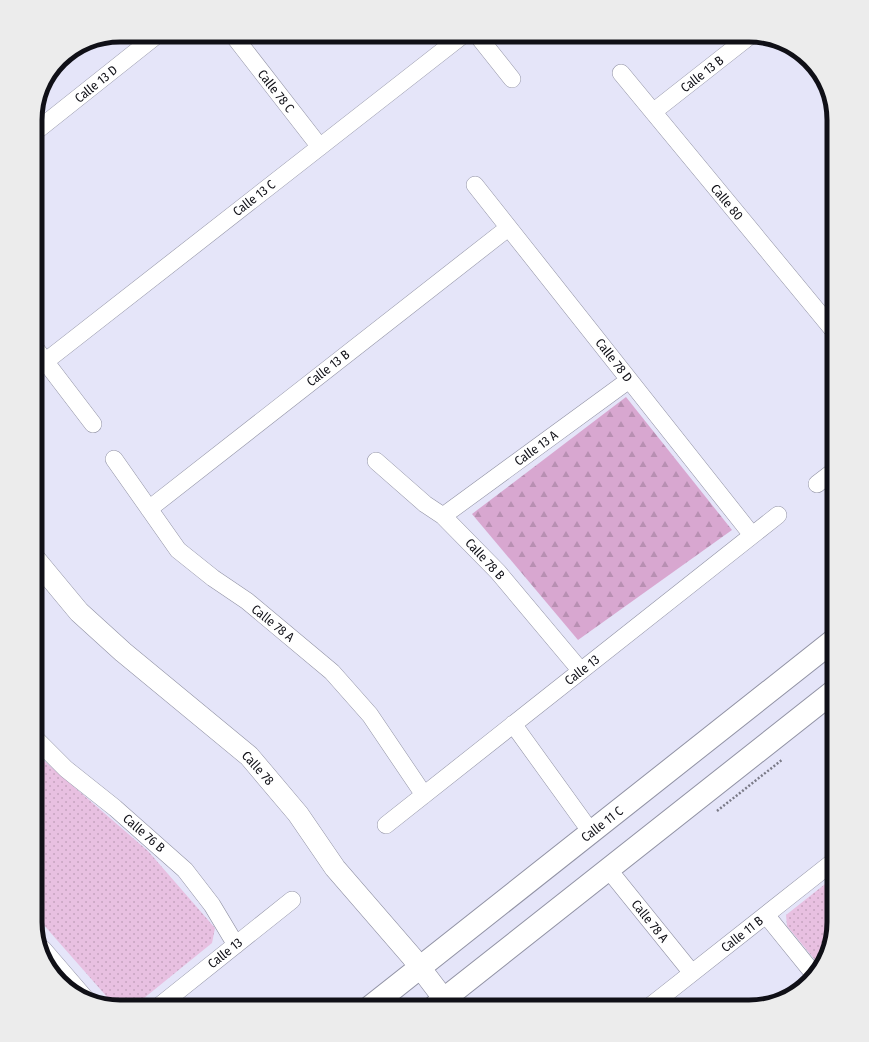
<svg xmlns="http://www.w3.org/2000/svg" width="869" height="1042" font-family="'Fira Sans Condensed',sans-serif">
  <style>
    .forest { fill: url(#forest-firs) }
    .park { fill: url(#park-dots) }
    .lines { fill: none; stroke-linecap: round; stroke-linejoin: round }
    .minor-casing { stroke: #9192a4; stroke-width: 18 }
    .tertiary-casing { stroke: #9192a4; stroke-width: 22 }
    .secondary-casing { stroke: #9192a4; stroke-width: 24 }
    .path { stroke: #7a7a87; stroke-width: 2.5; stroke-dasharray: 2 2; stroke-linecap: butt }
    .minor { stroke: #fff; stroke-width: 17 }
    .tertiary { stroke: #fff; stroke-width: 21 }
    .secondary { stroke: #fff; stroke-width: 22 }
    .labels { text-anchor: middle; dominant-baseline: central; stroke-width: 3; stroke-linejoin: round; paint-order: stroke }
    .street-label { font-size: 13px; fill: #101017; stroke: #fff }
    .rim { fill: none; stroke: #101017; stroke-width: 5 }
  </style>
  <defs>
    <pattern id="forest-firs" width="22" height="20" patternUnits="userSpaceOnUse"><rect width="22" height="20" fill="#d8a7d0"/><path d="M5 1l3.5 6h-7zM16 11l3.5 6h-7z" fill="#b88fb2"/></pattern>
    <pattern id="park-dots" width="8" height="8" patternUnits="userSpaceOnUse"><rect width="8" height="8" fill="#e8c0e1"/><path d="M2 2h.1M6 6h.1" fill="none" stroke="#c6a4c0" stroke-width="1.8" stroke-linecap="round"/></pattern>
  </defs>
  <rect width="100%" height="100%" fill="#e5e5f9"/>
  <path class="forest" d="M626 397 732 530 578 640 472 514Z"/>
  <path class="park" d="M35 753 148 851 215 928 212 943 133 1007 115 1006 35 915Z
    M834 877C834 901 836 947 820 966L787 926 786 915Z"/>
  <g class="lines">
    <g class="minor-casing">
      <path id="minor" d="M233 35 320 147
        M477 35 512 79
        M621 73 834 331
        M653 112 751 35
        M35 132 157 35
        M475 185 752 535
        M35 348 93 424
        M46 361 463 35
        M114 459 178 550 213 578 247 601 332 672 370 715 420 789 423 796
        M376 461 425 504 443 516 498 572 581 671
        M817 484 834 471
        M149 509 508 228
        M443 516 629 380
        M513 724 591 832
        M35 738 66 769 115 808 185 870 212 905 236 945
        M386 825 778 515
        M608 869 692 973
        M766 915 813 973
        M43 949 86 999
        M158 1007 292 900
        M649 1007 834 861"/>
    </g>
    <g class="tertiary-casing">
      <path id="tertiary" d="M35 559 79 612 123 652 249 756 298 814 335 868 412 957 450 1007"/>
    </g>
    <g class="secondary-casing">
      <path id="secondary" d="M370 1007 834 640
        M434 1007 834 691"/>
    </g>
    <path class="path" d="M717 811 783 759"/>
    <use href="#minor" class="minor"/>
    <use href="#tertiary" class="tertiary"/>
    <use href="#secondary" class="secondary"/>
  </g>
  <g class="labels">
    <g class="street-label">
      <text transform="translate(702 74) rotate(-38)">Calle 13 B</text>
      <text transform="translate(96 84) rotate(-39)">Calle 13 D</text>
      <text transform="translate(276 91) rotate(52)">Calle 78 C</text>
      <text transform="translate(254 198) rotate(-38)">Calle 13 C</text>
      <text transform="translate(727 202) rotate(50)">Calle 80</text>
      <text transform="translate(614 360) rotate(52)">Calle 78 D</text>
      <text transform="translate(328 368) rotate(-38)">Calle 13 B</text>
      <text transform="translate(536 448) rotate(-36)">Calle 13 A</text>
      <text transform="translate(485 559) rotate(47)">Calle 78 B</text>
      <text transform="translate(273 623) rotate(39)">Calle 78 A</text>
      <text transform="translate(582 670) rotate(-38)">Calle 13</text>
      <text transform="translate(258 768) rotate(48)">Calle 78</text>
      <text transform="translate(602 824) rotate(-38)">Calle 11 C</text>
      <text transform="translate(144 833) rotate(41)">Calle 76 B</text>
      <text transform="translate(650 921) rotate(51)">Calle 78 A</text>
      <text transform="translate(742 934) rotate(-38)">Calle 11 B</text>
      <text transform="translate(225 953) rotate(-39)">Calle 13</text>
    </g>
  </g>
  <path d="M0 0H869V1042H0ZM120 42H749A78 78 0 0 1 827 120V922A78 78 0 0 1 749 1000H120A78 78 0 0 1 42 922V120A78 78 0 0 1 120 42Z" fill="#ececec" fill-rule="evenodd"/>
  <path class="rim" d="M120 42H749A78 78 0 0 1 827 120V922A78 78 0 0 1 749 1000H120A78 78 0 0 1 42 922V120A78 78 0 0 1 120 42Z"/>
</svg>
